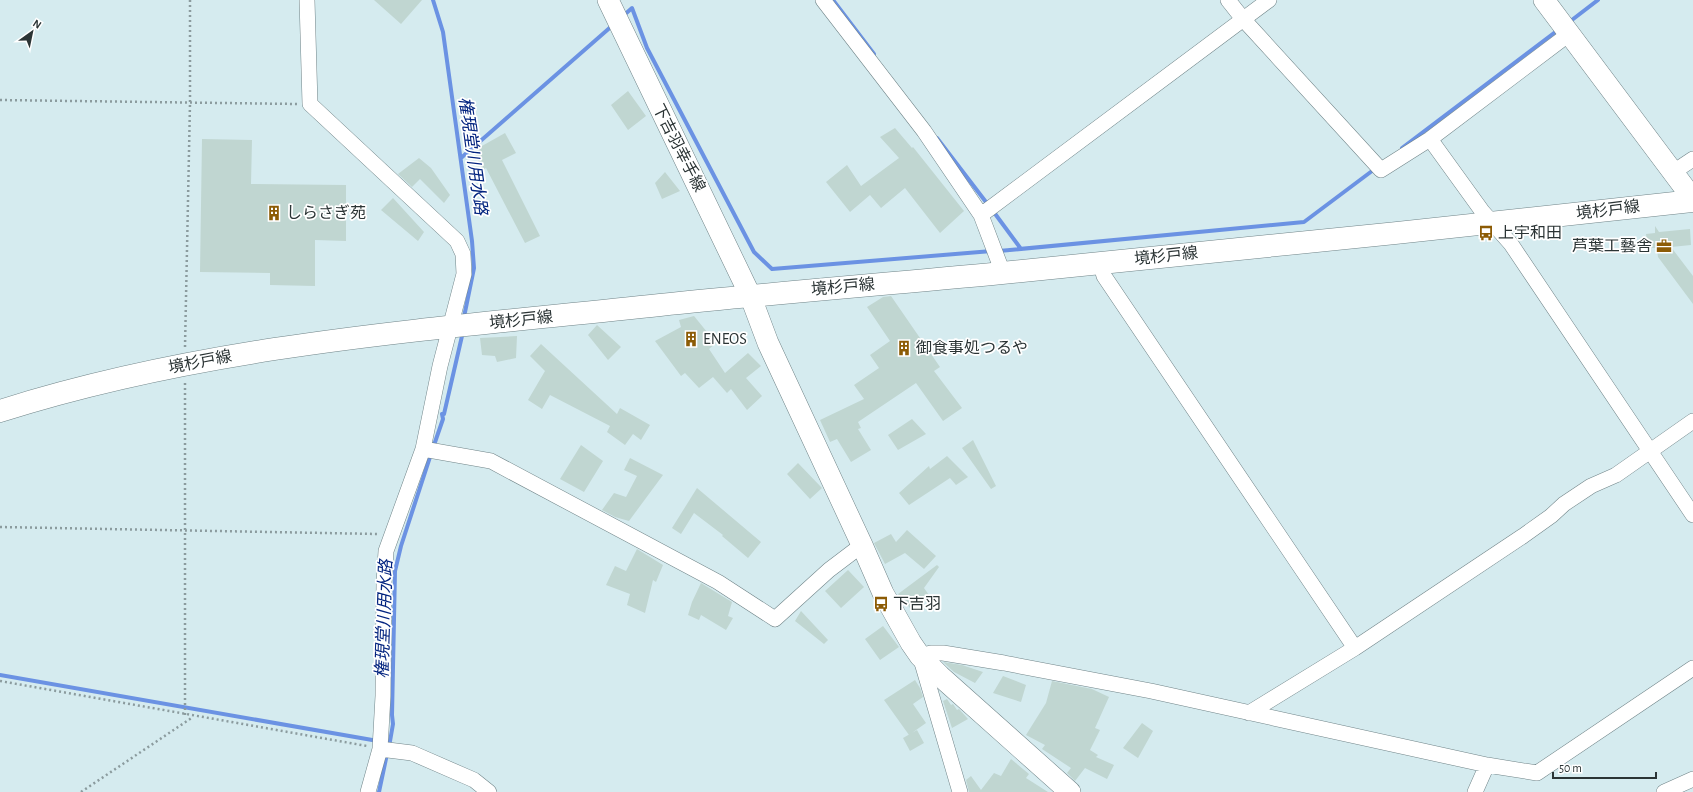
<svg xmlns="http://www.w3.org/2000/svg" width="1693" height="792" font-family="'Alegreya Sans','Noto Sans JP',sans-serif">
  <style>
    .lines { fill: none; stroke-linecap: round; stroke-linejoin: round }
    .stream { stroke: #6b92e3; stroke-width: 4 }
    .building { fill: #c0d6d1 }
    .street-casing { stroke: #708488; stroke-width: 16 }
    .secondary-casing { stroke: #708488; stroke-width: 22 }
    .primary-casing { stroke: #708488; stroke-width: 23 }
    .path { stroke: #8b9b9e; stroke-width: 2.5; stroke-dasharray: 2 3; stroke-linecap: butt }
    .street { stroke: #fff; stroke-width: 15 }
    .secondary { stroke: #fff; stroke-width: 21 }
    .primary { stroke: #fff; stroke-width: 22 }
    .labels { text-anchor: middle; dominant-baseline: central; stroke-width: 3.5; stroke-linejoin: round; paint-order: stroke }
    .street-label { font-size: 16px; fill: #2b3435; stroke: #fff }
    .poi-label { font-size: 16px; fill: #2b3435; stroke: #fff; text-anchor: start }
    .water-label { font-size: 17px; font-style: italic; fill: #02237f; stroke: #fff }
  </style>
  <rect width="100%" height="100%" fill="#d5ebef"/>
  <g class="lines">
    <path class="stream" d="M433 0 443 32 472 241 474 268 464 317
      M833 0 874 54
      M623 16 632 8 647 48 754 252 772 269 992 251
      M1568 23 1598 0
      M937 138 989 206
      M1402 148 1558 30
      M461 158 613 25
      M993 211 1021 249
      M999 251 1304 222 1376 168
      M433 448 443 419 442 414H444L462 336
      M0 675 378 741
      M389 747 393 724 392 715 395 571 401 546 431 454
      M379 792 387 754"/>
  </g>
  <path class="building" d="M374 0H422L401 24Z
    M628 91 646 116 628 130 611 105Z
    M895 128 912 148 913 147 964 211 940 233 905 188 881 208 870 195 850 212 826 182 847 165 861 186 899 158 880 137Z
    M505 133 516 153 502 160 540 236 525 243 486 168 483 170 473 151Z
    M202 139 252 140 251 184 346 185V241L315 240V286L270 285V273L200 272Z
    M419 158 431 168 450 195 444 203 420 179 412 187 398 174Z
    M665 172 680 191 662 199 655 183Z
    M393 198 424 232 418 241 381 210Z
    M1655 226 1659 232 1690 229 1691 245 1671 247 1693 276V304L1658 257 1657 248H1648L1646 234 1655 233Z
    M891 296 940 367 934 371 962 408 943 421 916 383 858 422 861 428 858 429 871 450 851 462 837 439 830 442 820 420 864 399 854 385 879 368 870 355 890 341 867 307 883 297Z
    M694 316 716 343 709 349 725 373 748 353 761 366 746 378 762 396 747 410 731 389 727 393 713 377 699 388 685 373 681 376 655 341 681 327 679 320Z
    M597 325 621 347 608 360 588 335Z
    M517 336 516 358 497 362 495 356 482 355 480 338Z
    M541 344 617 414 620 408 650 425 641 440 633 434 625 445 607 432 610 426 550 395 542 409 528 400 545 371 530 356Z
    M912 419 926 434 898 450 888 435Z
    M973 440 996 486 991 489 962 448Z
    M581 445 603 461 584 492 560 479Z
    M947 456 968 477 956 485 950 478 909 505 899 493 929 466 930 469Z
    M630 458 663 475 629 521 615 517 602 510 614 493 626 497 637 476 624 470Z
    M798 463 822 488 810 499 787 474Z
    M697 488 761 542 748 558 722 536 723 535 694 513 681 534 672 528Z
    M907 530 936 556 924 569 905 553 885 564 874 543 891 534 896 542Z
    M637 549 663 565 656 582 653 580 645 613 627 605 630 594 606 585 615 566 626 571Z
    M937 565 939 567 924 588 929 595 910 608 898 594Z
    M848 570 864 587 841 608 825 591Z
    M701 583 732 602 728 616 733 618 726 630 701 615 699 620 688 615 692 602Z
    M801 611 828 640 824 644 795 621Z
    M883 626 899 647 880 660 865 639Z
    M943 662 962 665 983 672 975 683 954 672Z
    M1003 676 1026 685 1021 702 993 693Z
    M915 680 920 688 923 697 913 704 926 723 909 735 884 700Z
    M1052 681 1092 689 1109 697 1095 728 1100 730 1090 750 1098 755 1096 757 1114 765 1107 779 1085 768 1075 781 1067 773 1071 768 1042 749 1045 745 1026 735 1046 703Z
    M947 699 951 705 953 704 957 710 959 709 968 719 952 728 943 701Z
    M1142 723 1153 731 1138 758 1123 748Z
    M917 730 924 743 910 751 903 738Z
    M1011 759 1029 774 1026 778 1048 792H969L966 780 971 776 981 790 994 773 1001 776Z"/>
  <g class="lines">
    <g class="street-casing">
      <path id="street" d="M307 0 310 104 457 241 463 254 464 274 440 366 423 449 386 551 384 583 383 696 380 749 368 792
        M823 0 924 131 981 215 1003 273
        M1228 0 1243 19 1381 170 1430 139 1569 34
        M1430 139 1482 211 1511 244 1693 515
        M1672 173 1693 159
        M981 215 1269 0
        M1100 262 1104 276 1355 648
        M423 449 491 461 718 582 775 619 829 570 862 545
        M1249 713 1355 648 1523 536 1551 516 1564 504 1591 486 1616 475 1693 421
        M380 749 412 753 474 780 489 792
        M960 792 920 656 931 653H943L1004 663 1151 691 1487 765 1537 773 1693 668
        M1475 792 1487 765
        M1664 792 1693 779"/>
    </g>
    <g class="secondary-casing">
      <path id="secondary" d="M608 0 750 295 768 343 862 545 883 593 911 643 920 656 940 676 1070 792
        M1544 0 1693 199"/>
    </g>
    <g class="primary-casing">
      <path id="primary" d="M0 411C214 343 438 329 660 305 774 293 888 284 1002 273 1232 251 1463 226 1693 201"/>
    </g>
    <path class="path" d="M0 100 297 104
      M185 347 190 103V0
      M0 527 378 534
      M0 681 367 746
      M185 715V382
      M81 792 193 717"/>
    <use href="#street" class="street"/>
    <use href="#secondary" class="secondary"/>
    <use href="#primary" class="primary"/>
  </g>
  <defs>
    <g id="building-bare" transform="scale(1.2)"><path d="M-4-6H4V6H1V3H-1V6H-4ZM-2.5-4.3h1.7v1.8h-1.7ZM.8-4.3h1.7v1.8H.8ZM-2.5-1h1.7V.8h-1.7ZM.8-1h1.7V.8H.8Z" fill="#8c5b05" stroke="#fff" stroke-width="2.5" paint-order="stroke"/></g>
    <g id="bus-bare" transform="scale(1.2)"><path d="M-5-6H5V4H4V6H2V4H-2V6H-4V4H-5ZM-3.5-4V0h7V-4ZM-3.5 1.2v1.5H-2V1.2ZM2 1.2v1.5H3.5V1.2Z" fill="#8c5b05" stroke="#fff" stroke-width="2.5" paint-order="stroke"/></g>
    <g id="office-bare" transform="scale(1.2)"><path d="M-6-3h4V-5.5h4V-3h4V5H-6ZM-1-4.5V-3h2v-1.5ZM-6 0V1H6V0Z" fill="#8c5b05" stroke="#fff" stroke-width="2.5" paint-order="stroke"/></g>
  </defs>
  <g fill-rule="evenodd">
    <use href="#building-bare" x="274" y="213"/>
    <use href="#bus-bare" x="1486" y="233"/>
    <use href="#office-bare" x="1664" y="246"/>
    <use href="#building-bare" x="691" y="339"/>
    <use href="#building-bare" x="904" y="348"/>
    <use href="#bus-bare" x="881" y="604"/>
  </g>
  <g class="labels">
    <g class="street-label">
      <text transform="translate(679 148) rotate(63)">下吉羽幸手線</text>
      <text transform="translate(1608 210) rotate(-7)">境杉戸線</text>
      <text transform="translate(1166 256) rotate(-6)">境杉戸線</text>
      <text transform="translate(843 287) rotate(-5)">境杉戸線</text>
      <text transform="translate(521 320) rotate(-6)">境杉戸線</text>
      <text transform="translate(200 362) rotate(-11)">境杉戸線</text>
    </g>
    <g class="poi-label">
      <text x="286" y="213">しらさぎ苑</text>
      <text x="1498" y="233">上宇和田</text>
      <text x="1652" y="246" text-anchor="end">芦葉工藝舎</text>
      <text x="703" y="339">ENEOS</text>
      <text x="916" y="348">御食事処つるや</text>
      <text x="893" y="604">下吉羽</text>
    </g>
    <g class="water-label">
      <text transform="translate(473 156) rotate(82)">権現堂川用水路</text>
      <text transform="translate(384 619) rotate(-88)">権現堂川用水路</text>
    </g>
  </g>
  <g transform="translate(32 32) rotate(33)" stroke="#ffffff" stroke-width="3" paint-order="stroke">
  <path d="M0-3L7 15L0 10L-7 15Z" fill="#2b3435"/>
  <text y="-6" font-size="11" font-weight="bold" text-anchor="middle" fill="#2b3435">N</text>
  </g>
  <path d="M1553 772v6h103v-6" fill="none" stroke="#2b3435" stroke-width="2"/>
  <text x="1559" y="772" font-size="12" fill="#2b3435" stroke="#ffffff" stroke-width="3" paint-order="stroke">50 m</text>
</svg>
